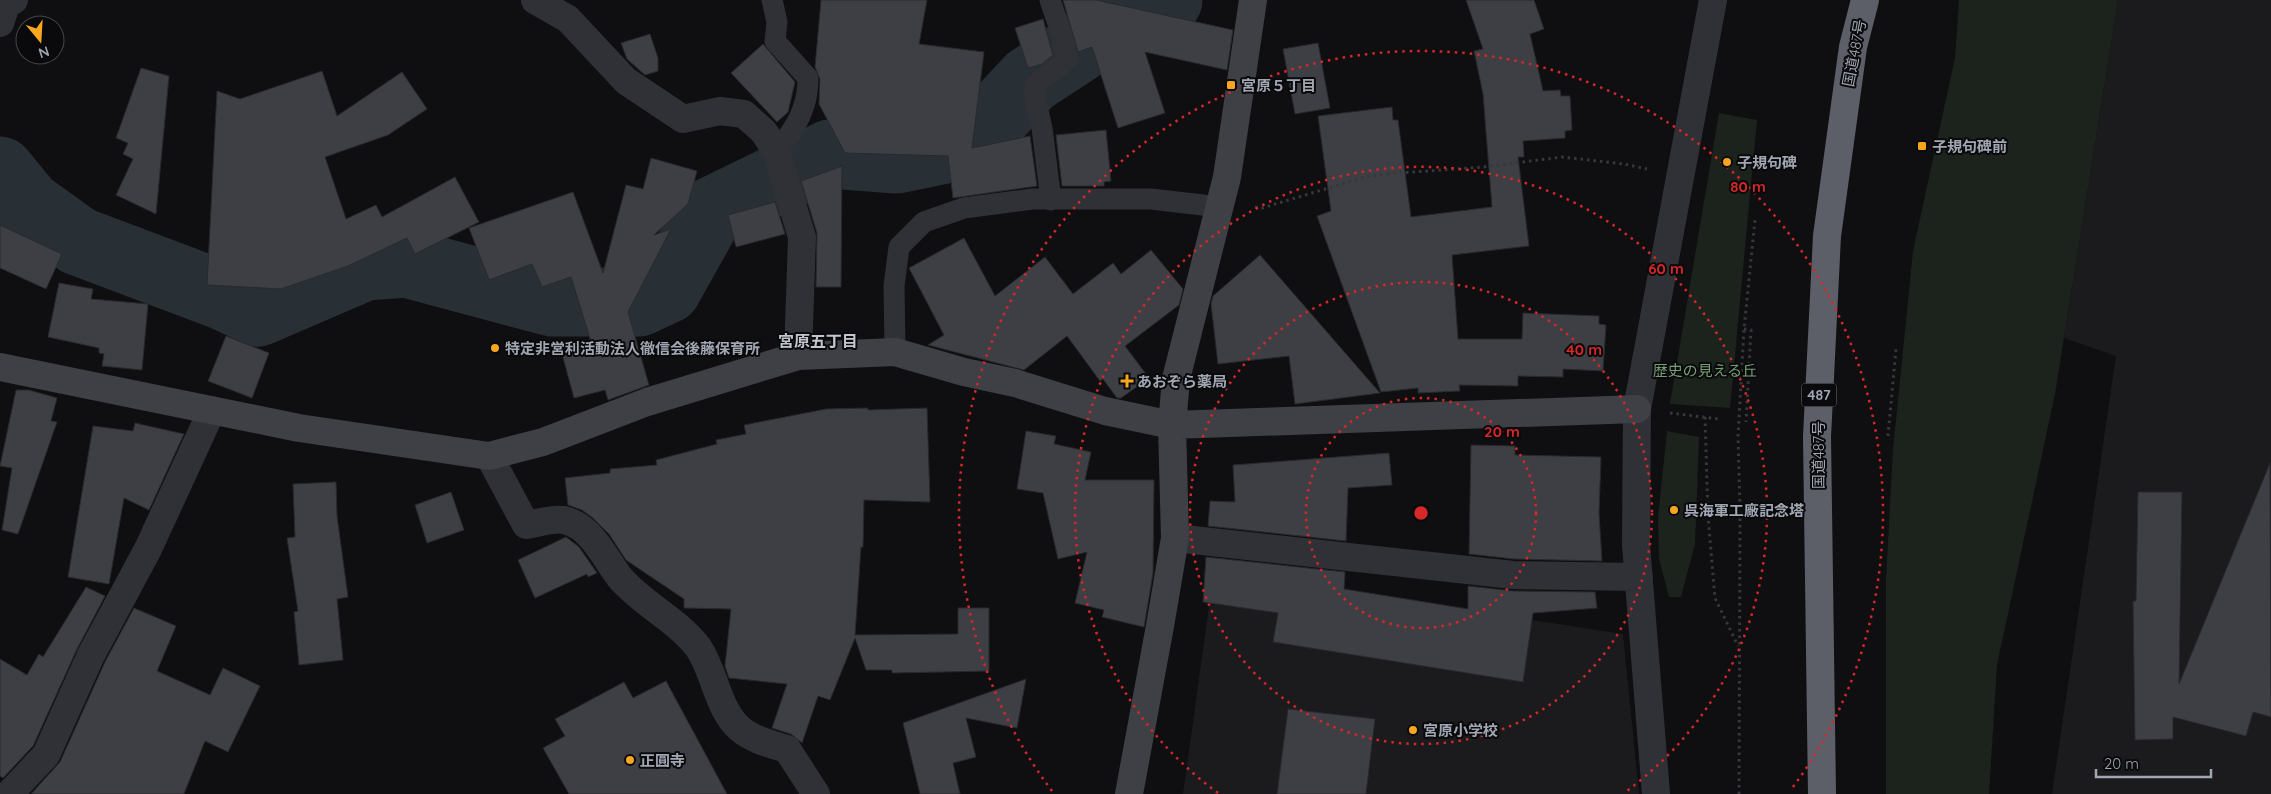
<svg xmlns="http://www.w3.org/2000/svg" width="2271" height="794" font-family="Quicksand,'Noto Sans JP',sans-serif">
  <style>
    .built { fill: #1b1b1e }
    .green { fill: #1c231c }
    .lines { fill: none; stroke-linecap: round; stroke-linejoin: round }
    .river { stroke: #283036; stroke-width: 69 }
    .building { fill: #3e3f44; stroke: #29292d }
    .path { stroke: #36383d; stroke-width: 3; stroke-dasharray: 2.5 4; stroke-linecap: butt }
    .lane { stroke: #303136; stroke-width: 21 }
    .street { stroke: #303136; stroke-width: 28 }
    .secondary { stroke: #3e4046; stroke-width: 28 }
    .highway { stroke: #5c5f67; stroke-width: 28 }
    .ring { fill: none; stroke: #d62828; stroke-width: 2.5; stroke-dasharray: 2.5 5 }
    .poi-dot { fill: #f8a520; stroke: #0a0a0c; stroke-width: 2 }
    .labels { text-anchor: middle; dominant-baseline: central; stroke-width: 4; stroke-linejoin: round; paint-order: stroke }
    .shield { fill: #0a0a0c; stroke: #737780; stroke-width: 1 }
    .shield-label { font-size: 14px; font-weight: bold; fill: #a0a6b2 }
    .street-label { font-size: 15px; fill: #a0a6b2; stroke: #0a0a0c }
    .poi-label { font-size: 15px; font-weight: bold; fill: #a0a6b2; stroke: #0a0a0c; text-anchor: start }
    .park-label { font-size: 15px; fill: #769e76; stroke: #0a0a0c }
    .neighbourhood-label { font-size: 16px; font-weight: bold; fill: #c1c5ce; stroke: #0a0a0c }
    .centre { fill: #d62828; stroke: #0a0a0c; stroke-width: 2.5 }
    .ring-label { font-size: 15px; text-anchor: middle; font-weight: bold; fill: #d62828; stroke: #0a0a0c; stroke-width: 4; stroke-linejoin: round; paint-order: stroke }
  </style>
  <rect width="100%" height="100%" fill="#0f0f11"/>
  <path class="built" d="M2118 0H2271V794H2052L2116 356 2064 338Z
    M1214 571 1623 634 1639 794H1183Z"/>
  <path class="green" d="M1959 0H2118L2055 394 1997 665 1989 794H1886V579L1893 450 1913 251 1955 58Z
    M1719 113 1757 120 1730 408 1670 404Z
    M1667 431 1699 437 1695 544 1681 597H1669L1659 559 1658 517Z"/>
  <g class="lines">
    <path class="river" d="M0 171 28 205 78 241 224 296 258 312 365 266 406 263 552 302H639L667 289 710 212 830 154 897 159 970 144 1030 80 1129 15 1168 0"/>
  </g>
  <path class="building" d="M821 0H927L919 44 984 52 972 148 1030 136 1037 186 953 198 948 156 845 153 819 104 820 79 815 67Z
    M1063 0H1096L1233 30 1227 70 1145 52 1165 113 1118 128 1092 47 1078 52Z
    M1466 0H1534L1544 29 1530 34 1543 91 1560 90 1561 96H1570L1572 130 1565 131V138L1523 141 1524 157H1518L1529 246 1452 255 1458 339H1522L1523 313 1599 316V324L1606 325 1603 371 1563 369V377L1518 376V386L1459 385 1460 391 1418 393V388L1381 392 1317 216 1331 211 1318 116 1392 107 1393 120H1398L1411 217 1492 207 1483 94 1474 51 1483 49Z
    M1043 19 1053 55 1042 64 1028 68 1015 28Z
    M650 34 658 58V71L645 75 627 59 621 43Z
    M1318 43 1330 108 1295 114 1283 49Z
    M763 44 795 82 788 112 777 122 731 73Z
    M141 68 169 76 156 214 116 195 133 159 123 154 128 143 116 138Z
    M322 71 337 116 402 72 427 109 388 135 325 157 346 219 376 205 382 217 455 177 479 222 415 254 407 238 348 266 281 289 207 285 217 91 240 99Z
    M1106 130 1111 181 1104 182V186H1062L1056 135Z
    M651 158 697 171 688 204 654 235 671 229 628 312 649 385 608 400 605 390 574 398 561 350 591 342 571 277 542 287 532 264 489 280 469 228 573 192 603 273 626 185 643 189Z
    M842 166 841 287H816L817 233 801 181Z
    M775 202 785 234 736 247 728 215Z
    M0 225 62 254 46 289 0 268Z
    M964 238 995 296 1045 257 1073 294 1113 263 1121 274 1151 250 1183 289 1179 305 1125 346 1149 378 1121 398H1117L1103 379 1100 381 1067 336 1024 370 928 345 944 335 909 268Z
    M1260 255 1380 393 1295 404 1289 356 1218 364 1211 304 1213 296Z
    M59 283 93 289 91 299 148 304 142 370 102 366 104 354 99 353V348L48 337Z
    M226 336 269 353 252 398 208 381Z
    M16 390H29L57 398 51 421 57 422 18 534 2 530 12 468 0 466Z
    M868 408V410L927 408 930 502 864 500 863 547H861L855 635 958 634V608H989V671L892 673V670H866L855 638 830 700 818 696 802 743 791 734 772 728 787 684 729 678 725 666 731 609 684 608V599L626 560 609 534 593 518 582 510 568 505 565 478 610 473V469L657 465 656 460 717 444 716 440 746 434 744 425 826 409Z
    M135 423 184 434 149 510 124 498 109 584 68 577 93 426 133 431Z
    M1026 431 1056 436 1054 444 1091 452 1085 480H1154L1153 573 1144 627 1102 617 1104 610 1075 603 1087 552 1058 559 1043 493 1017 489Z
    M1471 445 1515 446V455L1601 457 1599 513 1602 561 1514 559 1469 554Z
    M1389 453 1392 485 1348 488 1346 541 1208 526 1210 501 1235 502 1233 465Z
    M2270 463 2271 717 2253 712 2246 736 2173 717V739L2135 740 2133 601H2136L2138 492H2182L2179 684Z
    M336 482 337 516 348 597 337 599 343 660 299 665 294 612 298 611 287 538 295 537 293 484Z
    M451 492 464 530 427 543 415 505Z
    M566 537 579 547 597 573 588 577 587 574 535 598 518 560Z
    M1206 557 1345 572 1344 589 1468 609V586L1513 591 1595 592 1597 608 1533 613 1523 682 1273 642 1278 613 1203 602Z
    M86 587 105 596 77 649 33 746 3 778 0 776V659L27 675 39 654 43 657Z
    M134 608 176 626 157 671 210 695 223 668 260 686 228 752 205 741 184 794H31L60 762 105 662Z
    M1026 679 1017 728 966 718 976 757 953 763 960 794H920L903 723Z
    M666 681 727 794H569L543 748 565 736 555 719 624 682 633 698Z
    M1288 709 1375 719 1366 794H1277Z"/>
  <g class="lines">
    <path class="path" d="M1255 207 1262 208 1372 175 1483 167 1562 157 1624 164 1647 169
      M1744 329 1751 330 1746 422
      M1670 413 1719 419
      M1705 417 1708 516 1715 598 1738 646
      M1888 436 1896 349
      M1739 794 1740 510 1738 437 1744 329 1755 220"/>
    <path class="lane" d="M772 0 777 22 775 41 808 78C808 108 796 128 776 151
      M1050 0 1061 32 1067 60 1036 84 1034 94 1042 128 1051 200
      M895 352 894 286 899 247 924 222 964 208 1033 199H1151L1220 207"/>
    <path class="street" d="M535 0 568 19 626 81 683 119 720 111 744 114 764 132 776 151 802 237 798 356
      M0 23 6 5 14 0
      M489 456 526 525C537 523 554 518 564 520 593 527 604 558 621 579 644 605 677 620 698 647 705 657 710 671 714 682 730 728 740 736 787 749L816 794
      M1175 538 1513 575 1639 577
      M9 794 46 755 91 655 148 549 212 410
      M1656 794 1636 545 1637 409 1713 0"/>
    <path class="secondary" d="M0 367 299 428 489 456 543 442 647 402 798 356 895 352 964 372 1015 383 1105 411 1172 425 1637 409
      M1129 794 1160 626 1175 538 1172 425 1176 379 1227 177 1253 0"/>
    <path class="highway" d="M1822 794 1817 437 1827 236 1853 47 1865 0"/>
  </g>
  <g class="ring">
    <circle cx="1421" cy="513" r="115"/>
    <circle cx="1421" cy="513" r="231"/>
    <path d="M1218 793A346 346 0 1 1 1624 793"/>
    <path d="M1052 791A462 462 0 1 1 1790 791"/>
  </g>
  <g class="poi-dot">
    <rect x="1226" y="80" width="10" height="10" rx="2.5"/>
    <rect x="1917" y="141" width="10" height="10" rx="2.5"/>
    <circle cx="1727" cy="162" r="5"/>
    <circle cx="495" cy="348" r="5"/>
    <path d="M1124.5 373.5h5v5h5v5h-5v5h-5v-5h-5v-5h5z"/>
    <circle cx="1674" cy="510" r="5"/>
    <circle cx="1413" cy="730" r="5"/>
    <circle cx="630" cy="760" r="5"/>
  </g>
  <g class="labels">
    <rect class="shield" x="1801.5" y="383.5" width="35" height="23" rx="4"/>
    <g class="shield-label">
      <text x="1819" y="395">487</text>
    </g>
    <g class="street-label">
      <text transform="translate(1854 53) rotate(-79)">国道487号</text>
      <text transform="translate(1818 455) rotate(-90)">国道487号</text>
    </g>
    <g class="poi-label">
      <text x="1241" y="85">宮原５丁目</text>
      <text x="1932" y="146">子規句碑前</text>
      <text x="1737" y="162">子規句碑</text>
      <text x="505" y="348">特定非営利活動法人徹信会後藤保育所</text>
      <text x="1137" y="381">あおぞら薬局</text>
      <text x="1684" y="510">呉海軍工廠記念塔</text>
      <text x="1423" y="730">宮原小学校</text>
      <text x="640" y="760">正圓寺</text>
    </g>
    <g class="park-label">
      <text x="1705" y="370">歴史の見える丘</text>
    </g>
    <g class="neighbourhood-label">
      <text x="818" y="341">宮原五丁目</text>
    </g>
  </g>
  <circle cx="1421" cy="513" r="8" class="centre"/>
  <g class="ring-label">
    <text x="1748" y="192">80 m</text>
    <text x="1666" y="274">60 m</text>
    <text x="1584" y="355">40 m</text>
    <text x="1502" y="437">20 m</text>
  </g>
  <g transform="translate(40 40) rotate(162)"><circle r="24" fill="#0a0a0c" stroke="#46484e"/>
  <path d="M0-4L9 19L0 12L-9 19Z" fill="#f8a520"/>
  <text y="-8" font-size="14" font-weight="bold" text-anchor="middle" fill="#a0a6b2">N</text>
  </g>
  <path d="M2096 769v8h115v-8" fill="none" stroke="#a0a6b2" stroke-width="2.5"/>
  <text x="2104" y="769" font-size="15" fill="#a0a6b2" stroke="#0a0a0c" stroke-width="4" paint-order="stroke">20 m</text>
</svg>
